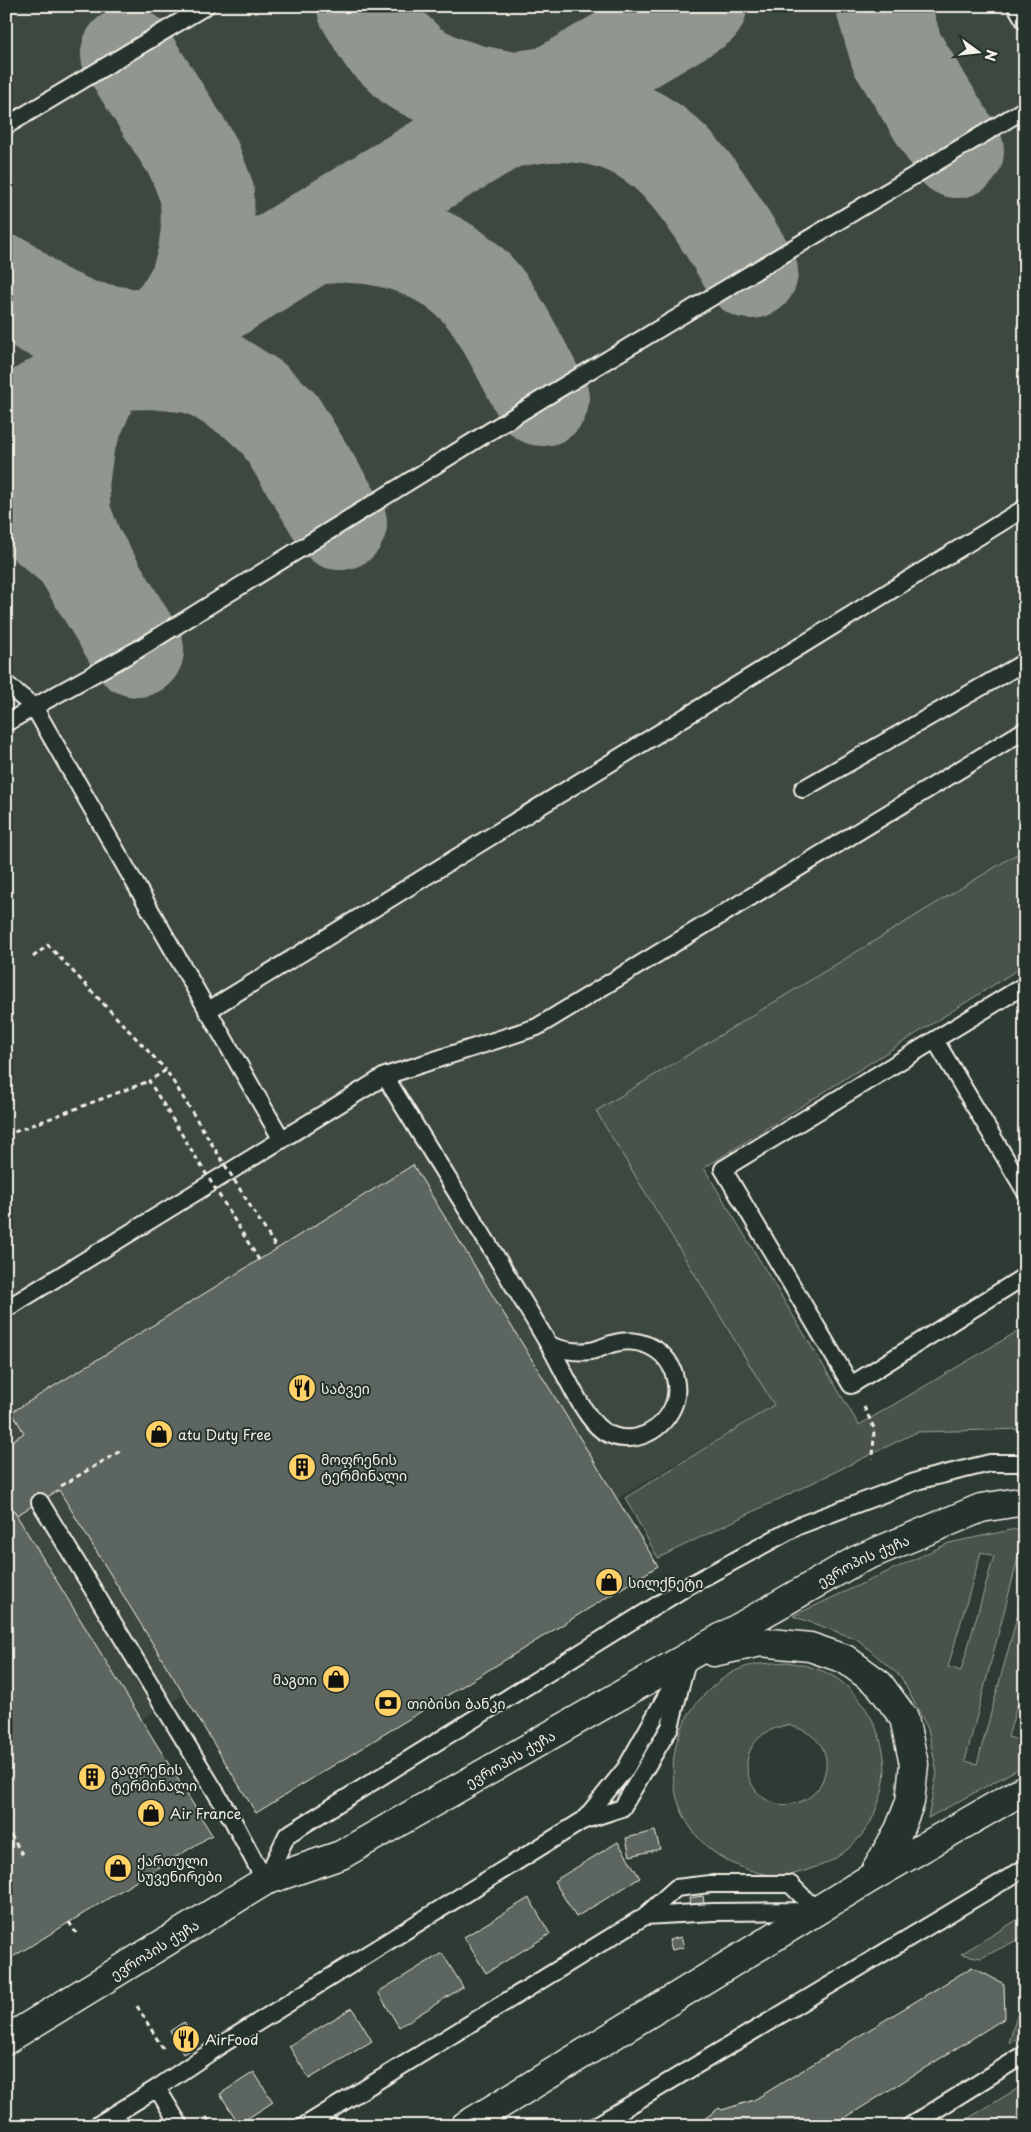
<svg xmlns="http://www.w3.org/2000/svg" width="1031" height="2132" font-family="'Playpen Sans','Noto Sans Georgian',sans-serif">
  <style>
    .built { fill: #3c4841 }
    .green { fill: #48524c; stroke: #9ea29a; fill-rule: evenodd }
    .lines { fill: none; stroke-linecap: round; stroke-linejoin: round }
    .taxiway { stroke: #91968e; stroke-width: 94 }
    .building { fill: #5c655e; stroke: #f4f1e8 }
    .lane-casing { stroke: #f4f1e8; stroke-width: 20 }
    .primary-casing { stroke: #f4f1e8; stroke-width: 31 }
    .path { stroke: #f4f1e8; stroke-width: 3; stroke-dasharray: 5 4; stroke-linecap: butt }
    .lane { stroke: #26332d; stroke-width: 16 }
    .primary { stroke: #26332d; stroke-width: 28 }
    .path-bridge { stroke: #f4f1e8; stroke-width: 3; stroke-dasharray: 5 4; stroke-linecap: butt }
    .labels { text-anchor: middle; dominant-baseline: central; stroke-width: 4; stroke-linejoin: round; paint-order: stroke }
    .poi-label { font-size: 14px; fill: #f4f1e8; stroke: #26332d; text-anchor: start }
    .street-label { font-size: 14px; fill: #f4f1e8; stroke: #26332d }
  </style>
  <rect width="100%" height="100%" fill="#2e3b34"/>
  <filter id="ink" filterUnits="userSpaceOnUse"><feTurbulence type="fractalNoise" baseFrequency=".02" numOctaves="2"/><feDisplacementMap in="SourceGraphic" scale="10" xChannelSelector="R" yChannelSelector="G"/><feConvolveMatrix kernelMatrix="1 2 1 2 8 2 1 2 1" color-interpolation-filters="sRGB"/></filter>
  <g filter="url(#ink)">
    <path class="built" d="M6 6H1025V849L596 1112 774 1405 617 1499 658 1566 256 1813 184 1695 142 1719 212 1835 6 1961Z"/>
    <path class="green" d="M1025 849V965L704 1168 859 1425 1025 1327V1429L917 1432 658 1558 625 1498 774 1405 596 1111Z
      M1025 1527V1548L1021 1547 965 1761 977 1764 1025 1588V1677L1008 1737 1021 1741 1025 1727V1765L928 1818 937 1773 928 1729 901 1677 857 1639 793 1616 949 1543ZM981 1552 994 1556 961 1671 948 1667Z
      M787 1662C797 1664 809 1666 820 1670 862 1685 893 1743 883 1787 882 1795 878 1803 875 1812 867 1836 838 1862 813 1868 805 1871 796 1874 788 1875 771 1877 752 1872 736 1865 665 1834 652 1743 708 1691 720 1679 736 1668 753 1665 764 1663 776 1663 787 1662ZM787 1725C815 1731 834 1750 823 1779 819 1790 810 1799 799 1802 748 1820 719 1738 787 1725Z
      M1025 1915V1936L981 1958 961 1954Z
      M1025 2010V2034L1009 2043 1017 2015Z
      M1025 2084V2126H967L964 2121Z"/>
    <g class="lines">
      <path class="taxiway" d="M364 6 383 38 413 67 443 82 475 92 511 99 553 93
        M883 6 897 53 957 151
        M128 54 193 157 207 193 208 231 204 259 196 285 183 307 164 329
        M508 121C521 119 536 116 549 115 664 111 699 189 751 272
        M312 238C325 237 338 235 350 236 404 237 462 262 492 308 511 337 526 369 542 399
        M6 282 41 309 82 327 149 339
        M114 363 152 362 192 366 211 373 254 400 279 423 340 523
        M6 429C103 371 197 308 293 249 427 165 564 87 700 6
        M6 503 32 513 78 552 64 516 62 483 68 440 95 376
        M78 552 137 650"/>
    </g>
    <path class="building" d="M413 1165 658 1566 256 1813 59 1490 17 1515 6 1498V1445L24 1433 12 1412Z
      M6 1498 212 1835 6 1961Z
      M655 1831 660 1849 630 1856 626 1838Z
      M618 1842 640 1878 576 1917 554 1881Z
      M703 1896 704 1904 690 1907 689 1898Z
      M529 1898 550 1934 486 1973 464 1937Z
      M681 1937 684 1947 672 1950 669 1940Z
      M442 1953 463 1987 399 2027 378 1992Z
      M972 1967 1004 1984 1005 2018 832 2126H695L719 2108 722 2110 754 2100Z
      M352 2008 372 2041 309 2079 289 2046Z
      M184 2022 198 2045 183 2054 170 2031Z
      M254 2072 273 2102 239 2124 220 2094Z"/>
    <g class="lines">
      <g class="lane-casing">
        <path id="lane" d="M1016 6 1025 21
          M6 126 206 6
          M6 684 34 707 6 723
          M803 789 1025 662
          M1025 985 723 1169 851 1385 1025 1276
          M207 1011 1025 508
          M935 1040 1025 1191
          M385 1076C439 1166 496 1254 549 1345 562 1366 583 1418 603 1431 631 1449 666 1431 675 1401 678 1390 676 1379 672 1368 662 1347 637 1337 615 1343 606 1345 598 1350 590 1351 575 1353 562 1350 549 1345
          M282 1140 34 707 137 650 542 399 1025 109
          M6 1309 385 1076 537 1027 1025 730
          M40 1502 232 1819 265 1881
          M583 1821 626 1768 677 1677
          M265 1881 287 1835 688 1586 798 1526 920 1480 990 1463H1025
          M645 1916 676 1888 710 1884H790L817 1911
          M157 2088 180 2126
          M96 2126 157 2088 221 2045 582 1821 622 1808 670 1727 688 1657
          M304 2126 645 1916 713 1912 810 1911
          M595 2126 1025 1868
          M910 2126 1025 2054"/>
      </g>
      <g class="primary-casing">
        <g id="primary">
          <path d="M713 1652 761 1642 810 1647 845 1659 879 1684 904 1718 914 1764 910 1802 899 1830 873 1876"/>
          <path id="s1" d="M6 2040 265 1881 341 1855 857 1560 981 1508 1025 1501"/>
          <path d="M465 2126 872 1877 1025 1789"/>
        </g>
      </g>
      <path class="path" d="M33 957 48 945 166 1070
        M6 1135 149 1081
        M864 1407 874 1428 873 1459
        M61 1486 122 1450
        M6 1827 24 1857
        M69 1922 76 1933
        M137 2006 165 2052
        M206 2117 212 2126"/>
      <use href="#lane" class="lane"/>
      <use href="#primary" class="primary"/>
      <path class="path-bridge" d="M259 1260 149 1081 166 1070 277 1249"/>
    </g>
  </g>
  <defs>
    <g id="restaurant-disc" transform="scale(1.4375)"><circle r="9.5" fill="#ffd166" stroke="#26332d"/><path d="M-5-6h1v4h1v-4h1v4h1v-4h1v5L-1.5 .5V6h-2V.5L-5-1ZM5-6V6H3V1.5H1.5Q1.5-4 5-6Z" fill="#111"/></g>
    <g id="shop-disc" transform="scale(1.4375)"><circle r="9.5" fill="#ffd166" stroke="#26332d"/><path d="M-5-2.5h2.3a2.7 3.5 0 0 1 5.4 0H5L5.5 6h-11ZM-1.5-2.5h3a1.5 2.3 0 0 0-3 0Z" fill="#111"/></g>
    <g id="building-disc" transform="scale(1.4375)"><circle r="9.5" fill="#ffd166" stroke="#26332d"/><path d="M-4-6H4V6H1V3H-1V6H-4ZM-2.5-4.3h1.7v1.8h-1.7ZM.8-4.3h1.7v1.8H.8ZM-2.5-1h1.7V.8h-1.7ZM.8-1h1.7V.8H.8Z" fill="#111"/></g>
    <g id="bank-disc" transform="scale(1.4375)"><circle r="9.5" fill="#ffd166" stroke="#26332d"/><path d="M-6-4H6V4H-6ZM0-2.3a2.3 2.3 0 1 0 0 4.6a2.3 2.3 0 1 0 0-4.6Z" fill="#111"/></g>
  </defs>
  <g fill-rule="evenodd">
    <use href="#restaurant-disc" x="302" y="1388"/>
    <use href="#shop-disc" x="159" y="1434"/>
    <use href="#building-disc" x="302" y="1467"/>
    <use href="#shop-disc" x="609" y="1582"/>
    <use href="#shop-disc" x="336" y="1679"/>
    <use href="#bank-disc" x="388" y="1703"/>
    <use href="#building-disc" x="92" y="1777"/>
    <use href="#shop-disc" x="151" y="1813"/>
    <use href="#shop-disc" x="118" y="1868"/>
    <use href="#restaurant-disc" x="186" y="2039"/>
  </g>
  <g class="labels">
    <g class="poi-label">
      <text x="321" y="1388">საბვეი</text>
      <text x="178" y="1434">atu Duty Free</text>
      <text x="321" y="1459">მოფრენის<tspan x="321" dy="16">ტერმინალი</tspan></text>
      <text x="628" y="1582">სილქნეტი</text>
      <text x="317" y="1679" text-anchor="end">მაგთი</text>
      <text x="407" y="1703">თიბისი ბანკი</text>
      <text x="111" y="1769">გაფრენის<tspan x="111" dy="16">ტერმინალი</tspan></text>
      <text x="170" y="1813">Air France</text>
      <text x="137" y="1860">ქართული<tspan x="137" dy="16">სუვენირები</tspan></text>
      <text x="205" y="2039">AirFood</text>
    </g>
    <g class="street-label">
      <text stroke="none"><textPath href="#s1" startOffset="984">ევროპის ქუჩა</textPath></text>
      <text stroke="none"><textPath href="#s1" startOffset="579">ევროპის ქუჩა</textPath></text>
      <text stroke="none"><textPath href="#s1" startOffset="174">ევროპის ქუჩა</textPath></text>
    </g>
  </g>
  <rect width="1031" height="2132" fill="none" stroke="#26332d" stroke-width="25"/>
  <rect x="12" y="12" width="1006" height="2107" fill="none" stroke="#f4f1e8" stroke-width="2" filter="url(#ink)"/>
  <g transform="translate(978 52) rotate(105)" stroke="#26332d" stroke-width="4" paint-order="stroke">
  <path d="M0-4L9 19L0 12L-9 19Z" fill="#f4f1e8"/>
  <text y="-8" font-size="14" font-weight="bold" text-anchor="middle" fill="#f4f1e8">N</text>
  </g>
</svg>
